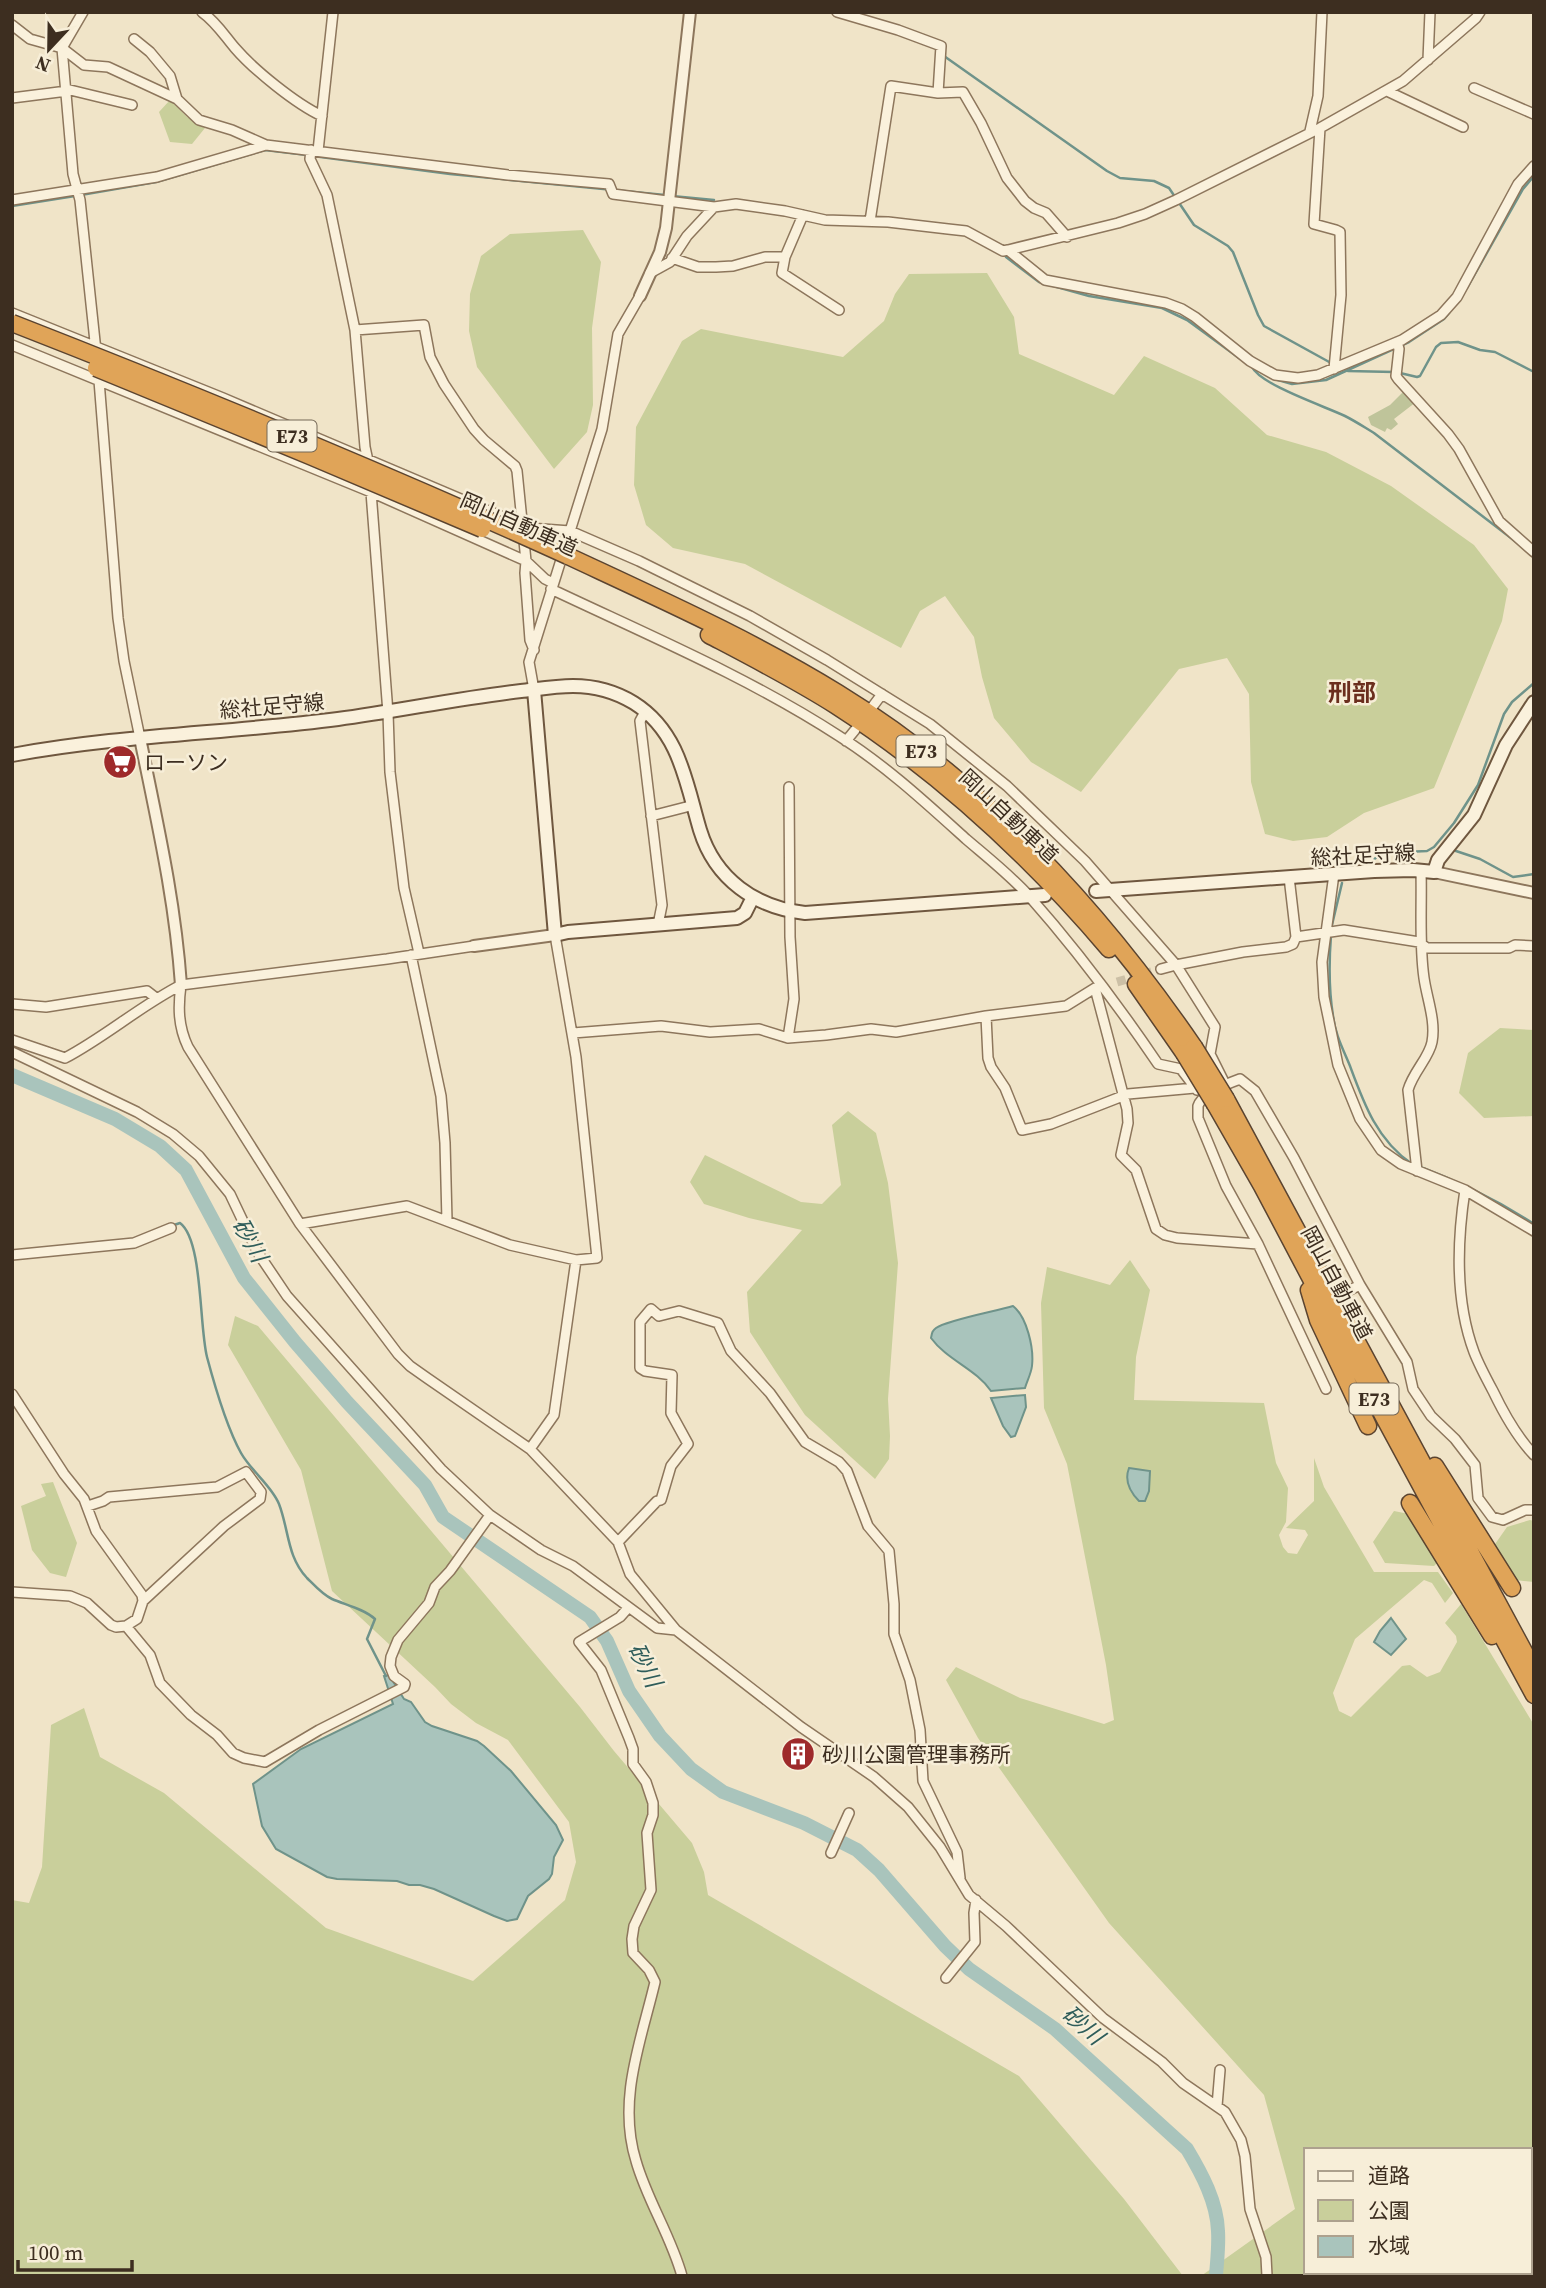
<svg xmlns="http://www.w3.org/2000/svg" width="1546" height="2288" font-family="'Source Serif 4','Noto Sans JP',serif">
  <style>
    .green { fill: #c9cf9b; fill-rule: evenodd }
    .cemetery { fill: #bfc49a }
    .water { fill: #a9c4bc; stroke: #6f938a; stroke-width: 2 }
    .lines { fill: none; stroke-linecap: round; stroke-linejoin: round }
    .stream { stroke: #6f938a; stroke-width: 2.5 }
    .river { stroke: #a9c4bc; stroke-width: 14 }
    .minor-tunnel { stroke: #ccc0a6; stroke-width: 9; stroke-dasharray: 9 4.5; stroke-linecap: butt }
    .minor-casing { stroke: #8d765c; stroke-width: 12 }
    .tertiary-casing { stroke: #8d765c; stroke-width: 14 }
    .secondary-casing { stroke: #6f573f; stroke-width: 16 }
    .motorway-casing { stroke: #5b4430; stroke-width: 19 }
    .minor { stroke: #faf1dc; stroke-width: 9 }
    .tertiary { stroke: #faf1dc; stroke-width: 10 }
    .secondary { stroke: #faf1dc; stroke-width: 12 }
    .motorway { stroke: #e0a458; stroke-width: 16 }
    .motorway-bridge-casing { stroke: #5b4430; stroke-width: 19; stroke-linecap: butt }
    .motorway-bridge { stroke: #e0a458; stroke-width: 16 }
    .labels { text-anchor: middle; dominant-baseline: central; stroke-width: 5; stroke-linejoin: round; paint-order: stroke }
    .shield { fill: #f7eed8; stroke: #756857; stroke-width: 2 }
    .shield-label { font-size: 19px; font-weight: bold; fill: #3d2e20 }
    .street-label { font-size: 21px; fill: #3d2e20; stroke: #f7eed8 }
    .poi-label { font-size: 21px; fill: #3d2e20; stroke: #f7eed8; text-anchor: start }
    .water-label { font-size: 23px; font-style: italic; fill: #2f5d5a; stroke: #f7eed8 }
    .quarter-label { font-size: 24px; font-weight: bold; fill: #6b2e1e; stroke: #f7eed8 }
  </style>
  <rect width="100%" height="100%" fill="#f0e4c8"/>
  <path class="green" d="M170 100 187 117 205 128 192 144 170 142 159 112Z
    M583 230 601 262 592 328 593 405 587 432 554 469 477 367 469 331 470 294 481 256 510 234Z
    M987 273 1014 317 1019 354 1114 395 1144 356 1215 388 1267 435 1326 452 1391 486 1474 545 1508 589 1502 621 1434 788 1364 813 1327 837 1293 841 1265 834 1251 782 1249 694 1227 658 1179 669 1081 792 1031 762 994 718 982 677 974 637 945 596 920 611 901 648 745 564 673 548 646 525 634 485 636 427 682 341 701 329 843 357 884 321 895 294 909 274Z
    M1500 1028 1534 1030V1116L1484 1118 1459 1093 1468 1053Z
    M848 1111 876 1133 888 1183 898 1263 888 1399 890 1436 889 1459 875 1479 805 1415 776 1372 750 1332 747 1292 802 1230 749 1218 704 1204 690 1182 705 1155 801 1202 822 1204 841 1185 832 1125Z
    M1130 1260 1150 1290 1136 1357 1134 1400 1264 1403 1276 1463 1288 1488 1286 1522 1279 1535 1283 1547 1288 1553 1297 1554 1308 1535 1305 1530 1286 1528 1314 1501V1458L1324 1487 1374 1572H1438L1453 1593 1445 1603 1432 1583 1424 1580 1355 1639 1333 1693 1339 1711 1351 1717 1402 1666 1410 1665 1427 1677 1440 1672 1457 1642 1456 1636 1445 1623 1461 1604 1534 1725V2276H1201L1295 2209 1264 2095 1109 1923 978 1738 946 1680 956 1667 1020 1698 1104 1724 1114 1720 1106 1665 1067 1464 1044 1408 1041 1303 1047 1267 1110 1285ZM1306 2150H1530V2272H1306Z
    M235 1316 258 1326 580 1707 614 1751 692 1843 704 1872 708 1895 1019 2076 1124 2199 1183 2276H12V1900L29 1903 42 1867 51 1725 84 1708 100 1757 164 1793 326 1928 473 1981 565 1900 576 1862 569 1822 508 1740 476 1723 451 1704 435 1687 332 1591 301 1470 228 1345Z
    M53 1482 77 1543 66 1577 50 1573 32 1550 21 1506 46 1496 41 1484Z
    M1394 1511 1409 1514 1414 1519 1437 1563 1434 1566 1385 1563 1373 1542Z
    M1530 1520 1534 1521V1582L1515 1580 1493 1547 1507 1527Z"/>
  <path class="cemetery" d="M1405 390 1416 402 1394 419 1398 424 1391 430 1387 428 1385 432 1371 425 1368 417 1390 405Z"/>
  <path class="water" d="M1013 1306C1027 1317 1034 1348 1032 1366 1031 1374 1027 1381 1025 1388L991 1391C976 1369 947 1360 931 1338 932 1333 932 1331 936 1328 947 1320 997 1311 1013 1306Z
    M1025 1395 1026 1407 1015 1436 1011 1437 1003 1426 991 1398Z
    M1129 1468 1150 1471 1149 1491 1145 1501H1139C1130 1492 1124 1481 1129 1468Z
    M1391 1618 1406 1639 1391 1655 1374 1642 1380 1631Z
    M389 1675 404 1699 411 1702 425 1722 432 1726 477 1741 484 1746 511 1771 556 1825 563 1840 554 1857 552 1874 549 1879 528 1896 517 1919 507 1921 494 1916 434 1889 420 1885H409L397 1881 337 1879 327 1877 276 1849 262 1826 253 1784 301 1749 393 1704 384 1676Z"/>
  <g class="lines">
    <path class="stream" d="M944 56 1107 171 1120 178 1154 181 1169 188 1194 225 1228 246 1233 252 1258 315 1264 326 1331 363
      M313 156 450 174 665 195
      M81 195 156 182 265 150 307 155
      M672 196 714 200
      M12 206 75 196
      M1006 257 1039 282 1089 296 1162 308 1187 320 1239 358
      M1467 288 1523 189 1534 176
      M1252 367C1261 385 1324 406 1345 416 1355 421 1364 427 1374 433L1524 548
      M1348 371 1394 372
      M1400 373 1417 377 1420 376 1436 347 1441 343 1458 342 1480 350 1495 352 1534 372
      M1278 380 1292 384 1326 380 1409 342 1444 319 1449 313
      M1456 851 1480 859 1513 877 1534 874
      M1366 864 1384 853 1427 851 1434 847 1454 823 1478 785 1504 714 1512 702 1534 683
      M1331 929 1342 883
      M1331 935C1329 961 1329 991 1333 1016 1335 1034 1343 1049 1350 1066 1364 1104 1377 1140 1412 1164
      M1418 1166C1460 1182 1497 1200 1534 1224
      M171 1226 180 1223C203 1240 199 1326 207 1357 215 1387 226 1426 241 1453 251 1471 272 1486 279 1504 289 1530 287 1557 307 1578 315 1586 323 1595 332 1599 346 1605 364 1609 375 1619L367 1639 386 1676"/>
    <path class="river" d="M12 1075 115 1119 160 1146 186 1170 244 1278 295 1342 347 1402 425 1485 443 1517 590 1617 607 1641 629 1691 660 1736 691 1769 723 1792 804 1823 857 1850 879 1870 945 1946 969 1969 1055 2029 1187 2149C1202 2174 1217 2202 1218 2231 1219 2246 1217 2261 1216 2276"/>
    <path class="minor-tunnel" d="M1117 982 1161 969"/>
    <g class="minor-casing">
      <path id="minor" d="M83 12 62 48 73 174 80 200 96 351
        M202 12C216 22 224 35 235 48 254 70 296 104 322 116
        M837 12 898 30 941 46 938 93
        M12 25 30 39 62 48 84 65 108 67 177 99
        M134 39 150 52 170 76 177 99 199 120 232 130 266 145
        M1428 60 1430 12
        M1474 88 1534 114
        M66 89 132 105
        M1387 91 1463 127
        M12 98 67 91
        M1320 128 1314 224 1336 230 1340 232 1341 295 1334 369
        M1310 131 1318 96 1322 12
        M311 150 310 159 327 195 355 330 365 447 368 461
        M318 151 333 12
        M12 200 157 177 266 145 508 175 609 184 613 194 714 207 736 204 785 211 825 220 888 222 948 229 966 231 1003 251 1008 250 1045 280 1166 303 1182 309 1195 317 1250 361 1275 375 1298 378 1318 375 1402 340 1441 315 1457 297 1518 184 1534 166
        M870 221 891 86 938 93 963 92 981 123 1007 178 1025 201 1034 208 1046 213 1067 237
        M1008 250 1118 223 1145 214 1176 200 1320 128 1403 81 1476 18 1480 12
        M785 257 803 215
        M672 258 698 267H716L733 266 765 257H785L782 273 839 310
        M650 273 670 262 687 236 714 207
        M12 313 223 398 529 528 570 531 639 561 750 616 827 660 930 724 1007 786 1085 861 1176 965 1161 969
        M355 330 424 325 430 357 444 384 474 429 484 440 515 466 517 471 526 561 525 573 530 640 534 650
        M1397 342 1399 349 1396 376 1398 379 1448 434 1459 449 1499 521 1534 552
        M12 345 371 492 526 561 545 579 553 583
        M98 368 118 618 124 661 140 738
        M370 479 388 713 390 772 404 888 419 953
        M551 589C648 635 748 677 839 736 885 765 925 802 966 839 987 857 1010 875 1029 896 1076 949 1118 1005 1158 1064L1181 1069 1210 1054
        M534 690 529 662 602 429 618 334 640 296
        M873 706 882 694
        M645 712 640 721 662 905 658 925
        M846 741 855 730
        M651 816 694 805
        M1334 874 1322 962 1324 997 1338 1065 1360 1119 1381 1150 1401 1164 1465 1190 1534 1231
        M1289 877 1296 937
        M411 955 441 1096 445 1143 447 1221
        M181 985C178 1007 178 1026 188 1047L300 1224 398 1354 410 1366 427 1378 530 1449 618 1542 630 1574 676 1630 801 1727 874 1777 908 1807 940 1847 969 1895 1006 1926 1103 2018 1162 2062 1183 2083 1225 2112 1241 2140 1245 2156 1250 2209 1266 2257 1267 2276
        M12 1004 46 1007 147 991 156 998
        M986 1016 988 1058 991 1067 1005 1088 1022 1130 1051 1124 1128 1094 1195 1088
        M573 1033 661 1026 710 1032 759 1029 788 1038 826 1035 871 1029 896 1032 986 1016 1066 1006 1095 988 1127 1109 1128 1123 1121 1155 1136 1170 1156 1229 1165 1235 1177 1238 1258 1244
        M788 1038 794 999 790 937 789 787
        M12 1040 65 1058C105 1037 140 1006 181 985L387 959 474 946
        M12 1052 137 1112 173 1134 199 1156 230 1194 258 1253 287 1296 441 1469 490 1515
        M1181 1069 1197 1090
        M1225 1084 1210 1054 1215 1027 1176 965 1243 952 1286 947 1293 944 1296 937 1344 930 1419 942 1427 948H1509L1515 945 1534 946
        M1417 1171 1408 1090C1413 1072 1429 1058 1432 1042 1436 1021 1427 999 1424 978 1419 944 1422 906 1421 871
        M1465 1190C1457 1242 1455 1301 1474 1352 1479 1365 1486 1378 1493 1391 1504 1414 1516 1436 1534 1455
        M300 1224 407 1206 510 1245 576 1260 597 1258 576 1057 555 935
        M12 1255 134 1243 171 1228
        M1348 1291 1360 1285
        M1326 1389 1258 1244 1226 1186 1198 1118C1198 1116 1198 1107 1198 1106 1202 1093 1229 1083 1240 1079L1255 1091 1294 1158 1360 1285 1407 1362 1413 1389 1431 1416 1455 1439 1475 1465 1478 1498 1492 1517 1503 1520 1525 1510H1534
        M12 1394 64 1474 84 1499 96 1531 142 1595 143 1601 137 1619 126 1626 116 1627 111 1625 87 1603 70 1596 12 1592
        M530 1449 554 1415 576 1260
        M88 1506 103 1501 109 1497 217 1487 246 1472 261 1492 260 1499 224 1526 143 1601
        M618 1542 657 1501 661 1500 671 1466 688 1444 671 1413 672 1375 645 1371 640 1368V1322L651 1309 659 1316 679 1311 718 1323 731 1351 770 1393 805 1442 839 1462 847 1471 868 1526 889 1551 894 1604V1634L910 1680 920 1730 923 1781 957 1852 960 1878
        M628 1608 620 1617 579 1642 601 1670 629 1738 633 1749V1764L646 1782 653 1803V1815L647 1833 651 1890 634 1926 632 1939 633 1953 649 1970 655 1982C641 2041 617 2100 636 2161 647 2200 671 2236 682 2276
        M126 1626 150 1655 160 1683 191 1715 217 1735 233 1753 244 1758 265 1762 319 1730 404 1687 405 1684 394 1676 390 1666 391 1657 398 1640 429 1603 435 1587 450 1571 490 1515 541 1550 573 1566 657 1628 676 1630
        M831 1853 849 1813
        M946 1978 975 1942 974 1913 976 1900
        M1217 2106 1220 2070"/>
    </g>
    <g class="tertiary-casing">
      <path id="tertiary" d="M640 296 660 252 666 228 690 12
        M140 738C157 822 175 899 181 985
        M1434 872 1534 893
        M474 946 555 935"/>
    </g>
    <g class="secondary-casing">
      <path id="secondary" d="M534 690 555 935 568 932 737 918 745 913 752 899
        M12 755C120 735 230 733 338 719 399 711 459 698 521 691 538 689 556 686 573 686 594 686 616 692 634 703 680 732 686 783 700 830 715 879 756 908 805 913L1045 895
        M1096 891 1374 871 1413 870 1434 872 1438 860 1474 815 1506 745 1534 702"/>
    </g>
    <g class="motorway-casing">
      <path id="motorway" d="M568 556C660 599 752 640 838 693 983 782 1098 907 1194 1047
        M709 635C751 657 794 679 835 705 939 772 1029 855 1109 949
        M1136 984 1184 1053
        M1226 1099 1534 1670
        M1215 1104 1262 1186 1386 1421 1534 1695
        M1309 1290 1318 1320 1368 1426
        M1435 1466 1512 1588
        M1410 1503 1492 1636"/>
    </g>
    <use href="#minor" class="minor"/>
    <use href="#tertiary" class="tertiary"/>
    <use href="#secondary" class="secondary"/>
    <use href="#motorway" class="motorway"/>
    <g class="motorway-bridge-casing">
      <path id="motorway-bridge" d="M12 323C199 396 385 473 568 556
        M96 368 310 456 482 529
        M1194 1047 1226 1099
        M1184 1053 1215 1104"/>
    </g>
    <use href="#motorway-bridge" class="motorway-bridge"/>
  </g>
  <defs>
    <g id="supermarket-disc" transform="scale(1.75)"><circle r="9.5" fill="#9e2a2b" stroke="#f7eed8"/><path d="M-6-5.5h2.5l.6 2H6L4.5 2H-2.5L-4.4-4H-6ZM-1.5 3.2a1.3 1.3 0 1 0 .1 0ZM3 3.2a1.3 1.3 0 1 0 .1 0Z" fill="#fff"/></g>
    <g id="building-disc" transform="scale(1.75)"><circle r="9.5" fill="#9e2a2b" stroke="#f7eed8"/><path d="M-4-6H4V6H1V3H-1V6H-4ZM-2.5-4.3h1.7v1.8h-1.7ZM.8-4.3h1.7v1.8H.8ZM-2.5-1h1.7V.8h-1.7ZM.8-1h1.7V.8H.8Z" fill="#fff"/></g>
  </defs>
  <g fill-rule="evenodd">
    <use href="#supermarket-disc" x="120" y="762"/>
    <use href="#building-disc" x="798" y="1754"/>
  </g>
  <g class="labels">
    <g class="shield">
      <rect x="267.5" y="420.5" width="49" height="31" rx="5"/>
      <rect x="896.5" y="735.5" width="49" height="31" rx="5"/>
      <rect x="1349.5" y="1383.5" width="49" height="31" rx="5"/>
    </g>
    <g class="shield-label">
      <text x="292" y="436">E73</text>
      <text x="921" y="751">E73</text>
      <text x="1374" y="1399">E73</text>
    </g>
    <g class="street-label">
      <text transform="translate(519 524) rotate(24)">岡山自動車道</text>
      <text transform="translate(272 706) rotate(-5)">総社足守線</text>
      <text transform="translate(1009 816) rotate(43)">岡山自動車道</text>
      <text transform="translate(1363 855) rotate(-3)">総社足守線</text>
      <text transform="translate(1337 1283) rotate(62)">岡山自動車道</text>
    </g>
    <g class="poi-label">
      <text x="144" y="762">ローソン</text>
      <text x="822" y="1754">砂川公園管理事務所</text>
    </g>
    <g class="water-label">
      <text transform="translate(250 1240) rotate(61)">砂川</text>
      <text transform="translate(645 1665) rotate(63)">砂川</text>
      <text transform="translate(1083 2025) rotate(41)">砂川</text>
    </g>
    <g class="quarter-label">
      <text x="1352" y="692">刑部</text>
    </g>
  </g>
  <rect width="1546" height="2288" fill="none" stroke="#3d2e20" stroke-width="28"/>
  <rect x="1304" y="2148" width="228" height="126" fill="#f7eed8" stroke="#ada18e" stroke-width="2"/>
  <rect x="1318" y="2171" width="35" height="10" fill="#faf1dc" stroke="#ada18e" stroke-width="2"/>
  <text x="1368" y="2183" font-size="21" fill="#3d2e20">道路</text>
  <rect x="1318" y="2200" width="35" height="21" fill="#c9cf9b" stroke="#ada18e" stroke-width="2"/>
  <text x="1368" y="2218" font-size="21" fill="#3d2e20">公園</text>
  <rect x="1318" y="2236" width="35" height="21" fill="#a9c4bc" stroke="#ada18e" stroke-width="2"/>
  <text x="1368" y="2253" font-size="21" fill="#3d2e20">水域</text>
  <g transform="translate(49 49) rotate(202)" stroke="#f7eed8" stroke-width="5" paint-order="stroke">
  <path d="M0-5L12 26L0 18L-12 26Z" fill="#3d2e20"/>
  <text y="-10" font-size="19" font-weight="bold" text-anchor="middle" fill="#3d2e20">N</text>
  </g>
  <path d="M18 2260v10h114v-10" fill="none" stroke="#3d2e20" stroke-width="3.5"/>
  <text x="28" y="2260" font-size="21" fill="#3d2e20" stroke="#f7eed8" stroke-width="5" paint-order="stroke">100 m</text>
</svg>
